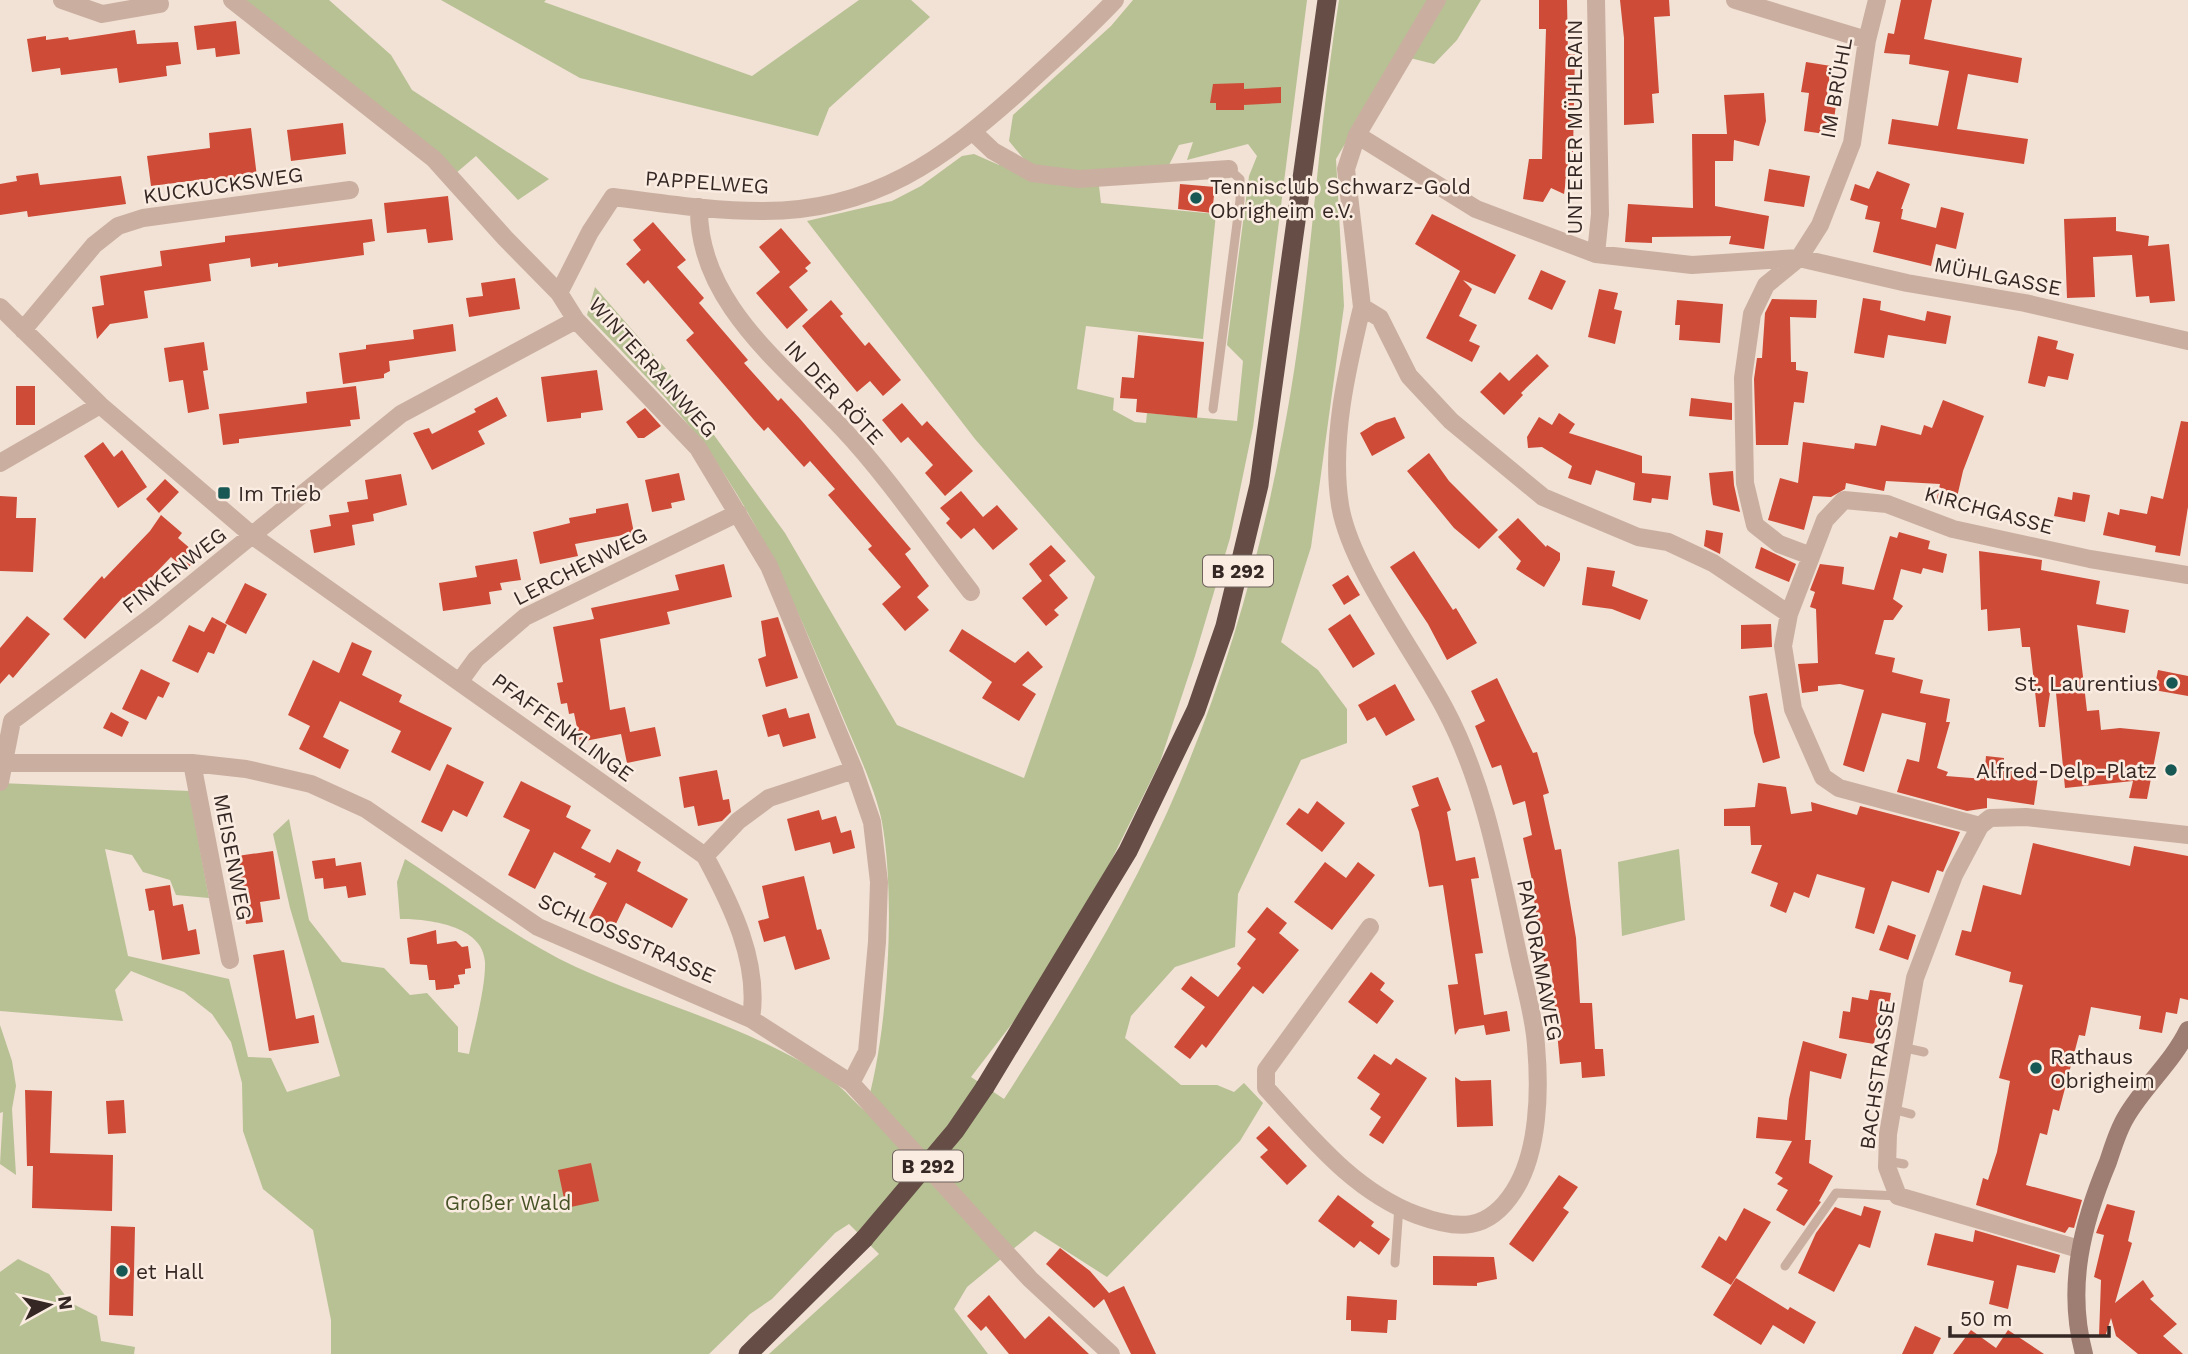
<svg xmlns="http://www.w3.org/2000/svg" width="2188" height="1354" font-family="'Work Sans',sans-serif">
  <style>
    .green { fill: #b7c194 }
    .building { fill: #ce4b37 }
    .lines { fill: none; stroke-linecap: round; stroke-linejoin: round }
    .service { stroke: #caafa0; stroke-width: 9 }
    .minor { stroke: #caafa0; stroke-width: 18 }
    .secondary { stroke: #9e7d72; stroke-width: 18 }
    .trunk { stroke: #664e47; stroke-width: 19 }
    .trunk-bridge { stroke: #664e47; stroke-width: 19 }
    .poi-dot { fill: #175754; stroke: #faece1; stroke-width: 2.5 }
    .labels { text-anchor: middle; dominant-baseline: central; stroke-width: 5; stroke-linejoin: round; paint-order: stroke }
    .shield { fill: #faece1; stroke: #6f625d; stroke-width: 2 }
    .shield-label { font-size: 19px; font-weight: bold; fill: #342724 }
    .street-label { font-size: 21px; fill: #342724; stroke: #faece1 }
    .poi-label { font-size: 21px; fill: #342724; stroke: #faece1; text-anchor: start }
    .park-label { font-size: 21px; fill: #475326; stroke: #faece1 }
  </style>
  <rect width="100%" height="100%" fill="#f2e1d5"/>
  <path class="green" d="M242 0H329L391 55 412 90 549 179 518 200 476 156 456 173Z
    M441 0H546L544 2 752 76 859 0H911L930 17 829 108 818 136 580 78Z
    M1133 0H1307L1253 427 1230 538 1195 656 1160 762 1111 861 1031 999 971 1077 1004 1099C1069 998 1133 894 1180 783 1227 672 1261 553 1283 435 1311 292 1316 144 1339 0H1481L1457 40 1434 64 1398 55 1336 159 1344 306 1311 547 1281 642 1318 670 1347 709V743L1301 760 1238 894 1235 947 1175 967 1131 1016 1125 1038 1181 1085H1217L1234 1092 1244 1083 1263 1103 1240 1141 1107 1277 1035 1231 967 1287 954 1309 988 1354H769L879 1254 849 1224 835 1233 772 1299 750 1314 709 1354H331V1320L313 1230 263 1189 243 1131 242 1083 231 1042 212 1014 184 992 131 971 115 990 123 1021 0 1011V783L189 791 209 898 176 895 170 880 143 872 132 855 105 849 128 956 229 979 248 1057 271 1058 287 1092 340 1076 290 908 273 834 289 819 309 920 342 962 384 968 410 995 427 993 458 1027V1052L469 1054C474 1030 486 986 485 962 483 925 428 919 400 919L397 882 405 859C461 895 515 939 576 967 662 1006 755 1028 834 1082 845 1090 854 1102 865 1111 888 1038 896 899 882 822 875 786 851 738 837 703 799 614 764 528 707 449 672 401 628 358 587 315L595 287 666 369 785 533 897 725 1024 778 1095 577 975 439 807 221 892 201 921 186 962 156 974 154 999 165 1000 162 1099 186 1101 203 1216 214 1203 339 1086 326 1077 389 1114 398 1113 410 1135 422 1146 423 1147 413 1237 421 1243 361 1227 345 1249 176 1257 156 1248 144 1187 160 1193 142 1179 145 1168 167 1060 171 1028 164 1009 141 1013 115 1111 26Z
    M1679 849 1685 920 1622 936 1618 862Z
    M0 1025 12 1061 16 1086 12 1109 16 1175 0 1164 3 1112 0 1113Z
    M18 1259 49 1274 71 1303 97 1316 101 1341 135 1347 134 1354H0V1272Z"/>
  <path class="building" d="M1539 0H1567L1568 54H1575L1573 152H1570L1564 194 1551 188 1543 202 1523 199 1529 159H1542L1546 29H1539Z
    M1620 0H1669L1670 16 1654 17 1659 93 1652 94 1654 123 1624 125V38Z
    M1901 0H1932L1924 39 2022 58 2018 83 1968 74 1957 129 2028 139 2024 164 1888 144 1892 119 1938 126 1949 71 1909 64 1910 55 1884 53 1888 33 1894 34Z
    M236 21 240 54 216 57 215 48 197 50 194 26Z
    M135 30 137 44 178 42 181 64 166 66 167 76 119 83 117 68 61 75 60 68 32 72 27 39 46 36V40L68 37 69 40Z
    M1806 62 1831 66 1827 96 1837 97 1832 135 1804 131 1809 93 1801 92Z
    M1244 83V89L1281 87V103L1244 105V110H1216V103H1210L1213 84Z
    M1764 93 1766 121 1759 146 1734 140 1733 161H1715V206L1769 216 1764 249 1729 244 1731 236 1652 237V243L1625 242 1628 204 1693 208 1692 134H1727L1724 95Z
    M343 123 346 154 291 161 287 130Z
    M251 128 257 177 215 183 214 178 151 186 147 156 210 148 209 133Z
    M1769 169 1810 176 1804 207 1764 201Z
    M1877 171 1910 184 1901 209H1903L1901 219 1936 228 1941 207 1964 213 1956 249 1936 244 1931 266 1873 252 1880 222 1865 219 1868 206 1850 200 1855 184 1869 189Z
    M38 173 40 185 121 176 126 204 28 217 27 211 0 215V184L17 181 16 176Z
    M1180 184 1215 187 1212 213 1178 209Z
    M448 196 453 240 428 243 426 229 387 233 384 203Z
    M1432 214 1516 255 1495 294 1463 280 1472 289 1459 316 1477 325 1469 341 1480 346 1472 362 1426 338 1460 271 1415 244Z
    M2116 217V231L2149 236 2148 246 2169 244 2175 301 2150 303 2149 296 2136 297 2132 255 2093 257 2095 297 2067 298 2064 219Z
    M372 219 375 241 363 243 364 255 278 267V263L251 267 250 258 209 264 211 281 144 291 148 318 110 324 97 339 92 307 104 305 100 276 162 266 160 251 225 242V236Z
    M653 222 686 260 677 267 704 298 699 303 748 360 744 363 778 401 781 398 801 420 911 549 905 554 929 586 917 597 929 610 905 631 882 604 901 587 868 549 872 546 828 495 835 489 810 461 804 467 768 427 764 431 754 420 686 340 694 333 648 280 644 284 626 264 641 250 633 240Z
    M781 228 811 263 805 268 808 271 789 287 808 310 787 329 756 293 780 272 759 247Z
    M1541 270 1566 281 1552 310 1528 299Z
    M515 278 520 309 469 317 466 298 483 296 481 283Z
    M1599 289 1618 293 1614 309 1622 311 1615 344 1588 337Z
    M1863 298 1881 301 1880 310 1925 321 1927 311 1951 316 1946 344 1888 335 1884 358 1854 353Z
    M1772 299 1817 300 1816 318 1790 317 1791 362H1796V370L1808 372 1804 403 1794 402 1788 445H1756L1754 379 1757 358H1762L1765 313Z
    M831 300 843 314 840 316 865 346 869 342 901 380 883 396 870 381 857 392 802 326Z
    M1677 300 1723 304 1720 343 1679 340 1680 325H1675Z
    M453 324 456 351 389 361 390 371 384 374V378L343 384 339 353 366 349V345L414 339 413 330Z
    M1138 335 1204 342 1197 418 1136 412 1137 399 1120 398 1122 377 1134 378Z
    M2038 336 2058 341 2056 349 2074 354 2068 380 2048 376 2045 387 2028 383Z
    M204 342 208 370 203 371 209 409 188 413 183 380 169 382 164 348Z
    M1537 354 1549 366 1521 393 1523 395 1504 415 1480 392 1500 372 1509 381Z
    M597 370 603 410 581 413V418L547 422 541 377Z
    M16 386H35V425H16Z
    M356 386 360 419 350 420 351 426 239 439V443L223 445 219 414 307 403 306 392Z
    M497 397 507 416 478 431 485 444 432 470 413 433 429 428 432 434 476 412 474 409Z
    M1691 398 1732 403V420L1689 416Z
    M1943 400 1984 416 1963 471 1955 506 1936 502 1940 484 1886 481 1884 491 1846 483 1845 489 1831 497 1813 496 1804 530 1768 520 1780 478 1798 483 1803 442 1854 449 1855 443 1876 446 1881 425 1921 435 1924 425 1932 428Z
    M902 403 922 426 927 421 973 471 945 496 925 473 933 465 908 437 901 443 882 420Z
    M645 408 661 426 644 438H638L626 422Z
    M1559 413 1575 424 1569 433 1642 456V473L1671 476 1668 500 1652 498 1651 503 1633 500 1635 483 1596 470 1591 485 1568 478 1572 466 1542 447 1528 448 1527 437 1539 417 1552 425Z
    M1395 417 1405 438 1372 456 1360 433 1376 423Z
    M2181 421 2188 422V507L2180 556 2155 552 2156 546 2103 535 2108 512 2119 515 2120 509 2147 514 2151 496 2163 499Z
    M103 442 114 457 122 450 147 487 118 508 84 456Z
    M1429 453 1449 481 1498 530 1479 549 1454 528 1407 471Z
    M1733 471 1734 485 1740 512 1713 505 1711 493 1709 473Z
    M679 473 685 500 671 503 672 508 652 512 645 480Z
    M401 474 407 505 373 514 374 521 352 525 355 545 314 553 310 530 331 526 329 515 349 512 347 502 368 499 365 480Z
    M165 479 179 492 159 513 146 499Z
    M961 491 983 517 997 505 1018 529 993 550 974 528 961 539 946 523 950 519 940 508Z
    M2073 492 2090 495 2085 522 2054 516 2058 497 2072 500Z
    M0 496 17 497 16 518H36L33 572 0 571Z
    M628 503 634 533 575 544 578 556 540 564 533 532 570 523 569 518 596 513V509Z
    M161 515 182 533 178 538 199 556 186 570 171 557 128 602 123 597 85 639 63 619 102 576 104 579 150 531Z
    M1518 518 1546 547 1547 545 1560 553V560L1544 587 1516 569 1521 561 1498 537Z
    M1706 530 1723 533 1720 554 1704 546Z
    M1899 532 1930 541 1928 549 1947 554 1943 573 1923 568 1921 574 1901 569 1893 599 1903 606 1893 620H1884L1875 654 1895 658 1892 672 1923 680 1920 693 1950 699 1946 722H1950L1937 768 1948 772 1946 776 1984 779 1986 756 2004 758V765L2039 770 2034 805 1987 798V808L1967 811 1897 792 1907 759 1919 762 1926 723 1882 713 1864 772 1843 765 1864 690 1840 684 1818 686V691L1802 693 1798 664 1818 663 1816 609 1810 607 1815 592 1810 590 1820 564 1844 567 1842 584 1874 590 1890 536 1897 538Z
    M1051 545 1066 561 1042 581 1029 564Z
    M1761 547 1796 564 1789 582 1755 568Z
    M1414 551 1453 610 1456 608 1477 643 1447 660 1428 624 1390 567Z
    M1979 551 2042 560 2041 570 2100 581 2096 604 2129 610 2125 633 2077 625 2087 711 2099 710 2101 730 2120 728 2160 732 2147 799 2129 798 2133 781 2065 788 2056 693H2050L2045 727H2039L2030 647H2022L2020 628 1988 631 1987 609 1981 610Z
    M517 559 521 580 500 583 502 590 489 592 491 604 443 611 439 583 477 577 475 566Z
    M724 564 732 597 667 612 670 624 600 639 610 710 625 707 630 732 655 727 661 756 627 763 621 734 580 742 574 713 569 714 567 703 561 704 557 683 563 682 553 627 594 619 591 608 679 590 675 575Z
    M1587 567 1615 571 1612 586 1648 600 1640 620 1612 609 1582 605Z
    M1049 575 1068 598 1054 610 1059 615 1046 626 1022 598Z
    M1348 575 1360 595 1344 605 1332 585Z
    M245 583 267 594 246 634 225 623Z
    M1350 614 1375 654 1353 668 1328 629Z
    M27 616 50 634 13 678 9 674 0 684V648Z
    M212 617 227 625 214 654 208 652 198 673 172 661 189 625 204 632Z
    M778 617 798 678 766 687 758 659 766 656 761 621Z
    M1771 624 1772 647 1741 649V625Z
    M962 629 1015 663 1028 651 1043 667 1022 685 1036 694 1019 721 982 698 992 682 949 651Z
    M352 642 372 651 362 675 402 695 399 702 452 728 430 771 391 752 401 731 340 701 323 737 349 750 340 769 299 749 310 726 288 715 313 660 339 673Z
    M141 669 170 683 163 698 158 696 146 720 122 709Z
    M2158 670 2188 676V696L2154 690Z
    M1497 678 1533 753 1537 752 1549 793 1543 795 1555 850 1561 849 1576 938 1580 1003H1592L1595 1049H1603L1605 1076 1582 1078 1581 1062 1560 1064 1551 966 1545 968 1534 900 1536 899 1523 838 1532 835 1525 801 1513 805 1501 765 1492 768 1475 726 1485 721 1471 691Z
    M1395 684 1415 720 1386 736 1375 717 1367 721 1358 705Z
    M1767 693 1780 758 1763 763 1754 733 1749 696Z
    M786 708 789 718 809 713 816 738 783 747 779 734 768 737 762 715Z
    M111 712 129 722 122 737 103 728Z
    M447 764 484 782 467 817 453 810 442 832 421 822Z
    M717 770 723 800 729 799 731 812 722 821 698 826 694 806 684 808 679 777Z
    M1438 777 1451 810 1447 812 1456 861 1475 857 1479 878 1471 879 1483 953 1475 954 1484 1015 1507 1011 1510 1031 1486 1035 1484 1025 1459 1029 1455 1035 1448 985 1458 984 1443 885 1429 887 1419 832 1411 809 1419 806 1412 786Z
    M521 781 571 806 566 817 591 830 581 848 610 863 617 849 641 862 637 871 688 899 672 928 626 903 613 930 589 918 607 883 594 877 596 874 554 852 535 889 508 875 530 830 503 817Z
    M1758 783 1786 787 1791 814 1812 811 1811 802 1857 815 1860 806 1960 832 1943 872 1937 870 1929 893 1892 881 1874 934 1855 928 1865 888 1817 874 1809 898 1794 892 1786 913 1770 906 1778 883 1751 873 1762 845H1751L1750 826H1724V809L1755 807Z
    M1317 801 1345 823 1322 852 1286 824 1299 808 1308 814Z
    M819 810 822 820 836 816 841 833 851 830 855 848 833 854 830 842 795 851 787 819Z
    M2033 843 2130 866 2134 846 2188 856V1000L2180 998 2177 1014 2166 1012 2162 1033 2139 1029 2141 1016 2091 1007 2085 1036 2079 1035 2059 1111 2053 1109 2047 1135 2040 1133 2026 1185 2082 1200 2074 1228 2069 1227 2065 1233 1976 1205 1983 1178 1988 1180 1997 1152 2010 1081 1999 1078 2023 985 2009 982 2011 972 1955 955 1962 930 1971 932 1983 885 2021 895Z
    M273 851 280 899 260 902 263 922 246 924 237 856Z
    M335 858 336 866 361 862 366 895 348 898 346 886 324 889 323 878 315 879 312 861Z
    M1325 862 1346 878 1358 862 1375 875 1332 930 1294 902Z
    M804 876 817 930 821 929 830 959 795 970 785 936 764 942 758 921 769 918 762 886Z
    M170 885 173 906 183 904 188 931 196 929 200 954 162 960 154 910 149 911 145 889Z
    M1267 907 1287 923 1279 933 1299 950 1263 994 1253 986 1206 1048 1202 1044 1190 1059 1174 1047 1205 1007 1181 989 1191 976 1218 997 1241 968 1237 964 1256 939 1247 932Z
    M1888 925 1916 935 1908 960 1879 950Z
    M436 930 437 944 456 941 462 947 468 946 471 968 465 969V974L458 975 460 984 454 985V988L436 990 435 980H429L427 965 410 964 407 938Z
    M284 950 296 1019 314 1015 319 1043 269 1051 253 955Z
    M1371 972 1385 983 1380 990 1394 1001 1377 1024 1348 1002Z
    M1870 990 1891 993 1887 1018 1879 1017 1874 1044 1839 1038 1843 1011 1850 1012 1852 997 1868 1000Z
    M1803 1041 1847 1054 1841 1079 1810 1071 1805 1140H1811L1809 1163 1833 1176 1819 1201 1821 1202 1804 1226 1776 1210 1788 1190 1777 1184 1783 1178 1775 1173 1792 1141 1756 1138 1758 1117 1787 1120 1789 1099Z
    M1374 1054 1391 1065 1396 1058 1427 1078 1383 1144 1369 1135 1381 1117 1370 1109 1380 1094 1357 1078Z
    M1455 1077 1461 1081 1491 1080 1493 1126 1457 1127Z
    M25 1090 52 1091 50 1153 113 1155 112 1211 32 1208 33 1166H27Z
    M124 1100 126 1133 108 1134 106 1101Z
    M1269 1126 1307 1166 1287 1185 1260 1157 1268 1150 1256 1138Z
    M591 1163 599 1201 566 1208 558 1170Z
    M1559 1175 1578 1187 1563 1208 1569 1212 1533 1262 1509 1244Z
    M1338 1195 1374 1222 1371 1226 1390 1239 1379 1255 1360 1241 1354 1248 1318 1221Z
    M2107 1204 2135 1211 2128 1241 2132 1243 2115 1303 2143 1280 2154 1296 2150 1299 2177 1324 2163 1336 2183 1354H2138L2116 1336 2111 1318 2105 1337 2099 1336 2101 1280 2094 1277 2104 1235 2096 1233Z
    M1864 1206 1881 1211 1870 1248 1859 1244 1834 1292 1798 1273 1816 1233 1835 1207 1861 1216Z
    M1744 1208 1771 1222 1731 1285 1701 1267 1719 1236 1726 1241Z
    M111 1226 135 1227 133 1316 109 1315Z
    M1975 1230 2060 1255 2055 1273 2017 1265 2008 1309 1989 1304 1994 1281 1927 1265 1935 1233 1973 1242Z
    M1060 1248 1090 1271 1109 1293 1124 1286 1156 1354H1131L1104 1299 1094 1308 1046 1264Z
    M1433 1256 1494 1257 1497 1279 1477 1283V1286L1433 1285Z
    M1736 1278 1788 1310 1790 1307 1816 1322 1804 1344 1773 1325 1761 1345 1713 1315Z
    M989 1295 1025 1339 1049 1316 1089 1354H1009L986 1326 981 1331 967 1316Z
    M1347 1296 1397 1300 1396 1320H1388L1387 1333 1351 1331V1320H1346Z
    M1915 1326 1941 1338 1933 1354H1902Z
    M1971 1330 1996 1348 2008 1330 2044 1354H1953Z"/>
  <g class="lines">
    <path class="service" d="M1213 409 1240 200V179L1229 169
      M1901 1047 1924 1052
      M1892 1109 1911 1114
      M1887 1161 1904 1164
      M1395 1263 1399 1206
      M1785 1266 1836 1193 1898 1196"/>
    <path class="minor" d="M62 0 102 14 160 4
      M232 0 434 159 505 238 559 293 576 320 698 448 769 566 854 770 872 822 879 882 877 942 867 1052 851 1083
      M1437 0 1357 135 1476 209 1596 254 1692 265 1799 258 1907 283 2025 303 2188 341
      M1735 0 1867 40
      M973 132 993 151 1032 173 1079 179 1229 169
      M1357 135 1346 169 1362 307 1380 318 1409 376 1451 421 1543 497 1638 537 1668 542 1713 563 1789 614
      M699 207C697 302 784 365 842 428 889 478 929 538 971 592
      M1596 254 1600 214 1596 0
      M559 293 590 232 613 197C662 203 711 211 761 211 873 212 944 159 1023 88 1054 59 1086 31 1115 0
      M0 307 100 405 253 536 705 856C731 904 760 962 751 1019
      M1362 307C1347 369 1330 441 1340 505 1350 567 1414 650 1445 709 1485 784 1500 871 1518 954 1524 983 1534 1015 1536 1045 1540 1090 1539 1152 1514 1191 1488 1232 1458 1230 1417 1215 1353 1191 1311 1137 1266 1088V1070L1370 927
      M23 330 94 245 118 226 143 218 350 190
      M0 463 100 405
      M1811 556 1779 544 1755 525 1745 483 1743 378 1752 314 1766 285 1799 258 1820 225 1852 143 1867 40 1877 0
      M460 681 476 659 525 617 738 513
      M0 763H192L246 769 311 784 366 809 538 927 751 1019 851 1083 1030 1279 1111 1354
      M192 763 230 960
      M0 782 12 721 154 615 401 414 576 320
      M1980 826 1839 788 1823 777 1793 709 1783 646 1789 614 1825 520 1844 500 1887 504 1953 529 2090 559 2188 575
      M705 856 738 821 769 798 854 770
      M2079 1249 1898 1196 1887 1167 1888 1134 1915 978 1954 875 1980 826 1990 818 2026 817 2188 835"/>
    <path class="secondary" d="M2084 1354C2066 1287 2082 1224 2108 1162 2113 1147 2118 1130 2126 1117 2144 1086 2172 1063 2188 1030"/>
    <path class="trunk" d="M985 1087 1128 851 1196 710 1225 626 1259 485 1327 0
      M748 1354 864 1239"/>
    <path class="trunk-bridge" d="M864 1239 955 1131 985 1087"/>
  </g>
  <g class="poi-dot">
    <circle cx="1196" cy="198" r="7"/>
    <rect x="217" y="486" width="14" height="14" rx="3.5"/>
    <circle cx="2172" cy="683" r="7"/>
    <circle cx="2171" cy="770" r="7"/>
    <circle cx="2036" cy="1068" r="7"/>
    <circle cx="122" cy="1271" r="7"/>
  </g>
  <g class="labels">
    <g class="shield">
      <rect x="1203" y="555.5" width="70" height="31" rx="5"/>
      <rect x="893" y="1150.5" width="70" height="31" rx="5"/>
    </g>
    <g class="shield-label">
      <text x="1238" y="571">B 292</text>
      <text x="928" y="1166">B 292</text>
    </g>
    <g class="street-label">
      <text transform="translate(1836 88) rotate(-80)">IM BRÜHL</text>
      <text transform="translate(1574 127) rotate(-90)">UNTERER MÜHLRAIN</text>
      <text transform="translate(707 182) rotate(4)">PAPPELWEG</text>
      <text transform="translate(223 185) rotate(-8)">KUCKUCKSWEG</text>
      <text transform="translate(1998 276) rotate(11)">MÜHLGASSE</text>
      <text transform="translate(653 367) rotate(48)">WINTERRAINWEG</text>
      <text transform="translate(834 392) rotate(47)">IN DER RÖTE</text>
      <text transform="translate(1989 510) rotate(15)">KIRCHGASSE</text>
      <text transform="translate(580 566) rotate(-27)">LERCHENWEG</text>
      <text transform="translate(174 570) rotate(-38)">FINKENWEG</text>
      <text transform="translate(563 727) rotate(36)">PFAFFENKLINGE</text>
      <text transform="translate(233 857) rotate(79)">MEISENWEG</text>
      <text transform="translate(627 938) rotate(24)">SCHLOSSSTRASSE</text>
      <text transform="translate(1540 960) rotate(79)">PANORAMAWEG</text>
      <text transform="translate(1877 1075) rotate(-82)">BACHSTRASSE</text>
    </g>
    <g class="poi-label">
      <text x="1210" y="186">Tennisclub Schwarz-Gold<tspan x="1210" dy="24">Obrigheim e.V.</tspan></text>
      <text x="238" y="493">Im Trieb</text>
      <text x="2158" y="683" text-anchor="end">St. Laurentius</text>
      <text x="2157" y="770" text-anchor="end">Alfred-Delp-Platz</text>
      <text x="2050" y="1056">Rathaus<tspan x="2050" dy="24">Obrigheim</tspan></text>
      <text x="136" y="1271">et Hall</text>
    </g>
    <g class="park-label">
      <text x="508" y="1202">Großer Wald</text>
    </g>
  </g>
  <g transform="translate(49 1305) rotate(82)" stroke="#faece1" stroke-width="5" paint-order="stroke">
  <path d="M0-5L12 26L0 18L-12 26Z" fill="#342724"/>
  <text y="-10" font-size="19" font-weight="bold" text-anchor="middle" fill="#342724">N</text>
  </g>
  <path d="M1950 1326v10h159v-10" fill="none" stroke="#342724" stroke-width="3.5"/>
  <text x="1960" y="1326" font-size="21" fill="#342724" stroke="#faece1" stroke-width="5" paint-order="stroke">50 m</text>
</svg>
